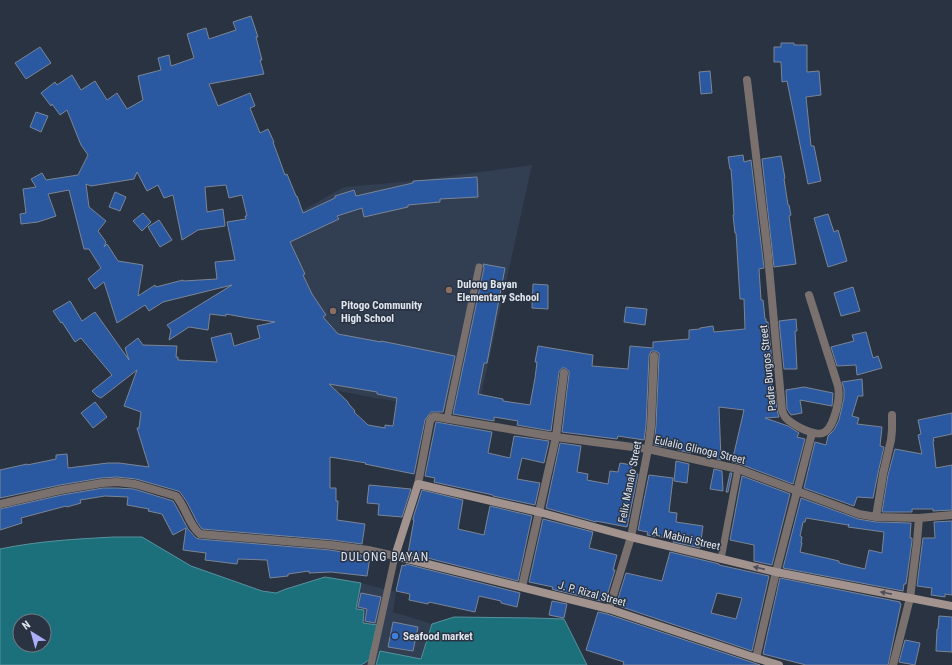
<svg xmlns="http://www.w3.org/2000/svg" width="952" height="665" font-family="'Roboto Condensed',sans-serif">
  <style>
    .built { fill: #323e52 }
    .water { fill: #1c707b; stroke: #56939e; fill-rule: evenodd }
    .building { fill: #2a58a1; stroke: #7a8596; fill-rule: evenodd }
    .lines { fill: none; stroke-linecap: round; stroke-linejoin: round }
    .lane { stroke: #7a716e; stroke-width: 7 }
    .street { stroke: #7a716e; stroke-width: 8 }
    .secondary { stroke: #a2938e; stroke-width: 8 }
    .oneway { fill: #4e5059 }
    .education-dot { fill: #8d6e63; stroke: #2a3342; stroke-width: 1.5 }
    .shop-dot { fill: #3f7fe0; stroke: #2a3342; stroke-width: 1.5 }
    .labels { text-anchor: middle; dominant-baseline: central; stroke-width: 3; stroke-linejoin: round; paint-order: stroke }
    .poi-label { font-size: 11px; font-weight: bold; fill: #dfe5ef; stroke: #2a3342; text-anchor: start }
    .street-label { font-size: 11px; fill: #dfe5ef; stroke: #2a3342 }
    .neighbourhood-label { font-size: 12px; letter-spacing: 1px; fill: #dfe5ef; stroke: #2a3342 }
  </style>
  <rect width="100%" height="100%" fill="#2a3342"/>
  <path class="built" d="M532 165 477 414 375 398 333 390 299 385 255 237 344 187 413 181Z
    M361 583 396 592 393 612 432 624 421 659 380 651 376 665H361L369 660 376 625 362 623 356 609Z"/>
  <path class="water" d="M114 537H142L191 566 262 591 276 593 286 589 325 577 361 583 356 609 364 610 363 623 377 625 369 660 361 665H0V549C38 541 76 539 114 537ZM20 621H44V645H20Z
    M454 617 534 618 564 619 587 665H376L380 651 421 659 432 624Z"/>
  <path class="building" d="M251 16 258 37H256L262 60H260L264 74 209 84 218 106 250 93 255 106 250 108 260 133 268 129 274 142H273L285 175 287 174 296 196H297L303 213 335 198V196L354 190 356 196 413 183V181L477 177 478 197 440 199V202L408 205V207L364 217 362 208 337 216 339 219 290 242 305 274 303 275 312 294 326 315 323 317 338 334 381 342V341L455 356 443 412H431L425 420 414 474 365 464 366 463 330 457V488H336V501H338L337 520 365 524 362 544 332 540 202 529 197 522 187 502 180 492 178 491 136 479 117 477 101 478 60 485 0 498V470L27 464V465L56 459V455L67 454 68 468 108 463H119L149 467 137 428H139L141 412 124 406 137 370 101 398 97 396 92 391 112 375 81 338 75 342 62 322 61 323 53 311 70 301 82 321 95 312 129 360 125 348 138 338 143 345 177 346 176 357H178V360L217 362 211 338 231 333 234 346 260 338 257 326 275 322 248 318 226 314V316L210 314 208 330 189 327 169 340 171 330 167 325 232 285 163 302 149 311 145 305 117 323 104 282 95 289 88 279 101 268 89 249H84L69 190 48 194 56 216 38 222 21 224 20 214 26 213 23 189 36 187 31 179 42 173 46 180 78 175 88 155 81 145 67 110 60 115 52 104 51 106 41 93 55 82 57 85 72 75 81 90 95 81 107 100 117 93 127 109 143 100 138 76 161 70 158 58 169 55 171 66 194 58 187 34 206 28 209 39 236 30 233 22ZM137 172 147 191 158 185 164 198 173 195 182 240 198 230 225 226 223 209 207 212 205 187 226 185 229 198 242 195 247 216H245L246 219 227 222 235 260 215 262 217 279 183 281V280L156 287 155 285 138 296 143 265 118 261 107 244 104 247 106 242 98 231 106 221 89 207 86 184 91 186 134 179ZM329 384 377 392V394L397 398 393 426 385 425V428L368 425 354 412 355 411 348 403V402Z
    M781 43H794V45H807V72L819 71 821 95 806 97 811 146H814L821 181 808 184 787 81 782 82 781 62H774V47H781Z
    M40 47 51 63 26 79 15 63Z
    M710 71 712 93 701 94 699 72Z
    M36 112 48 116 41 132 30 127Z
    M743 155 744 162 751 160 764 268 759 269 761 300H763L765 319H766V322H768L773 370H771L772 392 775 391 777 410 779 417 765 418 788 426 799 433 797 437 805 439 793 484 740 464 732 462 744 410 719 407 721 460 717 459V457L691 451V453L678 450V449L654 445 656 426 659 356V353L655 351H651L649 356 646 426 644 440 618 436 617 439 562 432 569 374V371L565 368H562L559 372 551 431 517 425 518 421 494 417V421L453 414 484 268 483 264 505 268 487 363H484L478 394 503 399V401L530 405 535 378 537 362H535L538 346 593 355 592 366 628 369 630 346 653 348V342L689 339V330L700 329V328L713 326 714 332 745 329 744 299H740L736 233H735L733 215H734L732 181 731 169H730L728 157Z
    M781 156 785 178 784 179 788 205H789L791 215 789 216 796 264 774 267 762 159Z
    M115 192 126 197 120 211 109 207Z
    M143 213 151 222 142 231 133 221Z
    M828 214 834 232 838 230 847 261 828 267 814 218Z
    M159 220 172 240 160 247 148 227Z
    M533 284 548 285V309L532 308Z
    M853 287 860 311 841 316 834 293Z
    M626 307 647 309 645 325 624 322Z
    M796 319 797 331H795L797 369H784L779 321Z
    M866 332 873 358 878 356 882 368 857 375 856 365 837 366 831 347 854 341 852 335Z
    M862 379 863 396H858L852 416 859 418 857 424 882 427 880 446 884 447 878 473 873 498 857 497 854 506 804 488 815 442 826 445 828 436 834 430 839 420 844 398V389L842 382Z
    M804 387 833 393 832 406 800 400 802 413 791 415 787 409 786 390Z
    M95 402 107 417 93 428 81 413Z
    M952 413V434L933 438 934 441H933L936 468 952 465V510L933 511V509H912V512H882L888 475 895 449 922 454 918 435 921 434 918 420Z
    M436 422 492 432 488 453 510 458 514 436 549 441 544 463 522 458 517 479 540 483 535 505 493 496V495L434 482 435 478 425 476Z
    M560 443 581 446 577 472 588 474 587 480 608 484 610 471 618 472 620 463 632 465 631 473 638 474 627 527 596 521V522L546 508Z
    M676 461 689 464 687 483 674 481Z
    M714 469 722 471 723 491 710 489Z
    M730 473H732L728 492H726Z
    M649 475 673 478 669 512 677 513 676 522 703 526 700 548 673 542 674 539 647 535 648 532 638 530Z
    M742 476 790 494 772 565 754 561V545L730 540Z
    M369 485 411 489 402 517 378 515 379 504 367 503Z
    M103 488H117L134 489 173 501 177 508 188 529 196 538 199 539 330 550 361 555V556L370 557 367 576 331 572 309 573V571L288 574V576L270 578 267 560 238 559 237 564 205 560 206 553 183 550 186 528 173 535 162 514 148 511 149 509 127 505 128 497 105 496 80 500 81 503 67 507 66 506 21 518 22 523 0 530V509L62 495Z
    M422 490 463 500 458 529 484 535 490 506 532 516 518 581 408 553 414 520H413V518Z
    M801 498 858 519 876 522 911 523 910 538H912V541L906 584H904L903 591 783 568ZM806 518 848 525 849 524 848 527 884 532 882 553 869 550 865 569 839 563V561L800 552 802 543H801L802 537 800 536 803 522H805Z
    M543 519 593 532 589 548 617 555 613 570H615L605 602 555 590 552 589 553 587 529 582Z
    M952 521V595L945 594V597L931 595 932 588 917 586 923 538H935L934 522Z
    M670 552 719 564V565L769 576 752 651 616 605 626 573 662 581ZM717 593 742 598 736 619 711 613Z
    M406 564 520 593 517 607 501 603V601L479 596 475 612 429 602 428 604 409 600 410 594 396 591 402 565 405 566Z
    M780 578 900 602V604H901L894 637 888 665H806L763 654Z
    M361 593 381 597 375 623 365 621 367 609 358 607Z
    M552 601 567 604 564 618 549 615Z
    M598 612 607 614 760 665H623L624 662 586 650Z
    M939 616 952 617V652L936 651 937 629H938Z
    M393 622 418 627 413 651 388 647Z
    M905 640 920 643 915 665 899 662Z"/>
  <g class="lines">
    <path class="lane" d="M447 419 479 267
      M721 559 738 469
      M371 665 395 556"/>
    <path class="street" d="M747 80 768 256 782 410C783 413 784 416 786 418 793 425 816 438 825 432 832 428 837 409 838 402 839 396 839 391 838 386L809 295
      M418 484 430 421 433 417H437L556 437 648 449 738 469 859 514 876 517 919 518 952 515
      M0 504 61 490 102 483 117 482 135 484 176 496C186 507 188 524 200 534L331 545 368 550 395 556
      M876 517 883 474 891 440 892 430V415
      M522 587 556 437 564 373
      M609 609 631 537 648 449 651 426 654 356
      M756 658 776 572 812 433
      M893 665 910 598 917 542 919 518"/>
    <path class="secondary" d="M779 665 756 658 609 609 395 556 418 484 539 512 631 537 776 572 952 606"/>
  </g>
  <defs><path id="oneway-solid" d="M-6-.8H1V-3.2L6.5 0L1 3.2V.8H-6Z"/></defs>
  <g class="oneway">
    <use href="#oneway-solid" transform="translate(759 568) rotate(-167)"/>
    <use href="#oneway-solid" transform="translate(886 593) rotate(-169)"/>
  </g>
  <g class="education-dot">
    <circle cx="449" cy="290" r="4"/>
    <circle cx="333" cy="311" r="4"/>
  </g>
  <circle class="shop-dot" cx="395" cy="636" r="4"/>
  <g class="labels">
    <g class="poi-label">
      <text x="457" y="284">Dulong Bayan<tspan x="457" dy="13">Elementary School</tspan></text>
      <text x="341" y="305">Pitogo Community<tspan x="341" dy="13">High School</tspan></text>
      <text x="403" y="636">Seafood market</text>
    </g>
    <g class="street-label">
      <text transform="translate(768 368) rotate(-96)">Padre Burgos Street</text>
      <text transform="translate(700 450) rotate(13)">Eulalio Glinoga Street</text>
      <text transform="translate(630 482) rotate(-79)">Felix Manalo Street</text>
      <text transform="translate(686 539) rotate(13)">A. Mabini Street</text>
      <text transform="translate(592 594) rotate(15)">J. P. Rizal Street</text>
    </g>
    <g class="neighbourhood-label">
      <text x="385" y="557">DULONG BAYAN</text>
    </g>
  </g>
  <g transform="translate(32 633) rotate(323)"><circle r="19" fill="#2a3342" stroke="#727a87"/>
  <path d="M0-3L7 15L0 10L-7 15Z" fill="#acaffb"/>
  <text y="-6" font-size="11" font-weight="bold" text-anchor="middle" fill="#dfe5ef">N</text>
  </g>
</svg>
